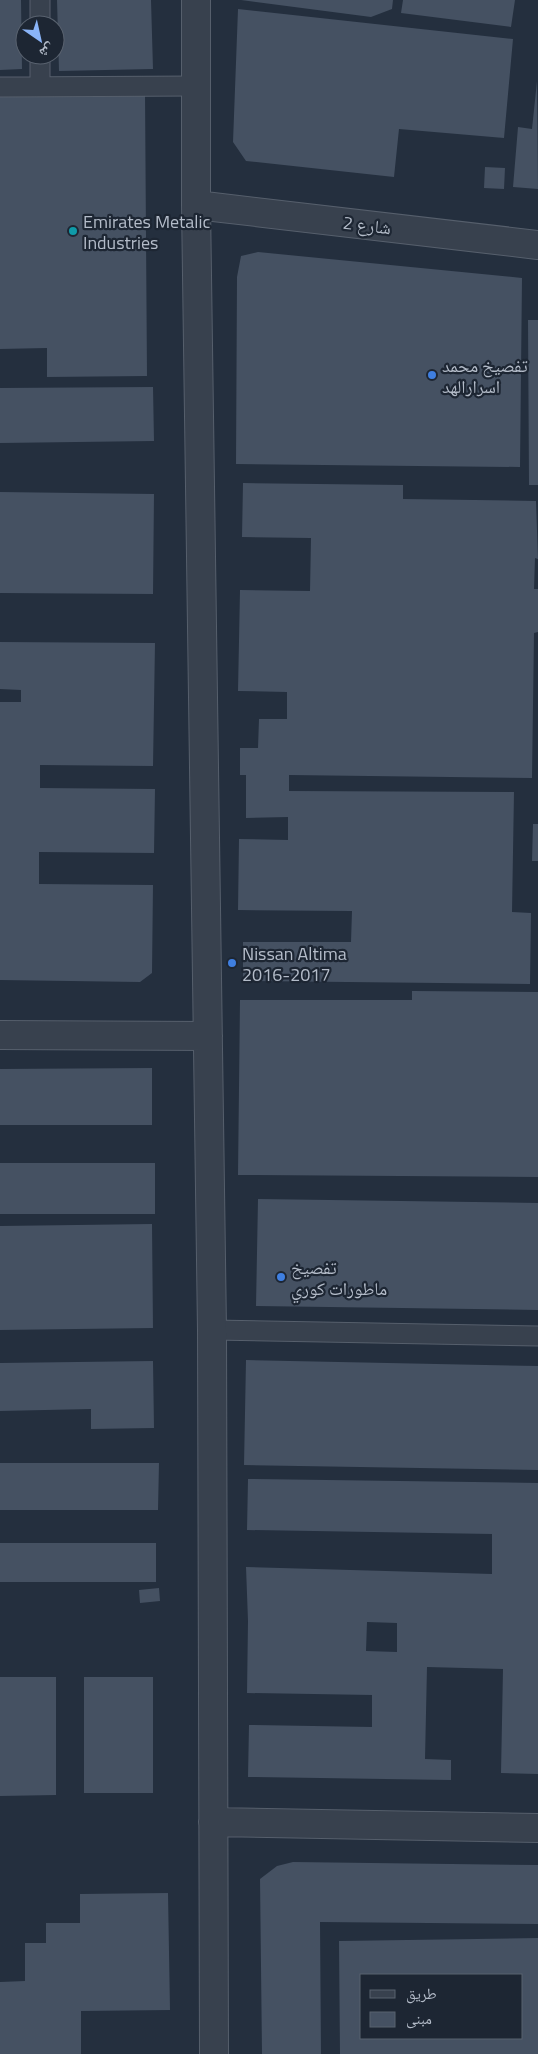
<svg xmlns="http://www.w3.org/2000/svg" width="538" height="2054" font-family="'Titillium Web','Noto Naskh Arabic',sans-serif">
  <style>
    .building { fill: #455162; fill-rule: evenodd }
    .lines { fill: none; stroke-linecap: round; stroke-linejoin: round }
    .lane-casing { stroke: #565f6c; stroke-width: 21 }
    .street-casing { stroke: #565f6c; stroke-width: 30 }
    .lane { stroke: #38414e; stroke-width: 19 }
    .street { stroke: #38414e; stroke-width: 28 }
    .culture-dot { fill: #0f9aa8; stroke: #1d2633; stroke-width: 2 }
    .shop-dot { fill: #3f7fe0; stroke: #1d2633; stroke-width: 2 }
    .labels { text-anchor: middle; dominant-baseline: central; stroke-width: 4.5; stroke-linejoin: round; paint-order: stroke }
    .poi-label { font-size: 18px; fill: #b4bcc9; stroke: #1d2633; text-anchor: start }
    .street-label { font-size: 18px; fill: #b4bcc9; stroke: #1d2633 }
  </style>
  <rect width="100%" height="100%" fill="#242f3e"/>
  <path class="building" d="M0 0H21L22 69 0 70Z
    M57 0H151L153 69 59 71Z
    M241 0H393L392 9 371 17Z
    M403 0H515L511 27 401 13Z
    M238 9 513 39 504 138 399 129 394 177 246 161 233 142Z
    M537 81 538 189 513 187 518 127 532 129Z
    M145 92 147 376 47 377V348L0 349V94Z
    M485 167 505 168 504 189 484 188Z
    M258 252 522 278 520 467 236 464 237 277 241 256Z
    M528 320H538V485H529Z
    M153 387 154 441 0 443V388Z
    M243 483 403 485V499L536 501 538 559 535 558 534 589H538V632L534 633 532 778 289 775V791L514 792 512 912 531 913 530 984 243 981V942H351L352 911 238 910 239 839 288 840V817L246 818V775H240V748H258L259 719H287V692L238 691 240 590 310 591 311 538 242 537Z
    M0 492 154 494 153 594 0 593Z
    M0 642 155 643 153 766 40 765V788L155 789 154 853 39 852V884L153 885 152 973 140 982 0 980V702H21V690L0 689Z
    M533 824H538V861H532Z
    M412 991 538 992V1177L238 1175 240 1000H412Z
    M152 1068V1125H0V1069Z
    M0 1163H155V1214H0Z
    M258 1199 538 1203V1310L256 1306Z
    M152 1224 153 1328 0 1330V1226Z
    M246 1360 538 1366V1470L244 1465Z
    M153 1361 154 1428 91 1429V1409L0 1411V1363Z
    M0 1463H159L158 1510H0Z
    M248 1479 538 1483V1774L501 1773 503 1669 427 1667 425 1759 451 1760V1780L248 1777 249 1725 372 1727V1695L247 1693 248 1621 246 1567 492 1574V1534L247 1530ZM367 1622 397 1623V1652L366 1651Z
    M0 1543H156V1582H0Z
    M159 1588 160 1601 140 1603 139 1590Z
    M0 1677H56V1795L0 1796Z
    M84 1677H153V1793H84Z
    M293 1862 538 1865V1924L320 1922 321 2054H262L260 1879 277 1866Z
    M168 1893 170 2010 81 2011V2054H0V1982L25 1981V1943H46V1923H80V1894Z
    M538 1938V2054H340L339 1941ZM362 1975H522V2038H362Z"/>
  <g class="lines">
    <g class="lane-casing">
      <path id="lane" d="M40 25V0
        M0 87 196 86
        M40 87V55
        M212 1330 538 1336"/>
    </g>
    <g class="street-casing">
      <path id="street" d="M196 0V205L212 1330 214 2054
        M196 205 538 245
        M0 1035 208 1036
        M213 1822 538 1828"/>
    </g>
    <use href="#lane" class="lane"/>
    <use href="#street" class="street"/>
  </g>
  <circle class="culture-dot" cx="73" cy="231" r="5"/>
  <g class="shop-dot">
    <circle cx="432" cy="375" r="5"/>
    <circle cx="232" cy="963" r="5"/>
    <circle cx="281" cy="1277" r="5"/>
  </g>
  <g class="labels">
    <g class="poi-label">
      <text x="83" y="221">Emirates Metalic<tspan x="83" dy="21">Industries</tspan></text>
      <text x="442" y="365">تفصيخ محمد<tspan x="442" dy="21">اسرارالهد</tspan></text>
      <text x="242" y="953">Nissan Altima<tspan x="242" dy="21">2016-2017</tspan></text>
      <text x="291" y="1267">تفصيخ<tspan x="291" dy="21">ماطورات كوري</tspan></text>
    </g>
    <g class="street-label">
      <text transform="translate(367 225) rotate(7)">شارع 2</text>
    </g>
  </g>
  <rect x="360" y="1974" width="162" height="65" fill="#1d2633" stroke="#59626f"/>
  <rect x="370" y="1990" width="25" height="8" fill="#38414e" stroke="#59626f"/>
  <text x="406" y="1999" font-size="15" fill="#b4bcc9">طريق</text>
  <rect x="370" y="2012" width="25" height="15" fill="#455162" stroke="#59626f"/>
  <text x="406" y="2024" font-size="15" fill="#b4bcc9">مبنى</text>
  <g transform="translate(40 40) rotate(146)"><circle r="24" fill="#1d2633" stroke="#59626f"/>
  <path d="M0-4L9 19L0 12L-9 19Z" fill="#8ab4f8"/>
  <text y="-8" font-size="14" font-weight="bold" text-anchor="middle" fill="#b4bcc9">ش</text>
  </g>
</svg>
